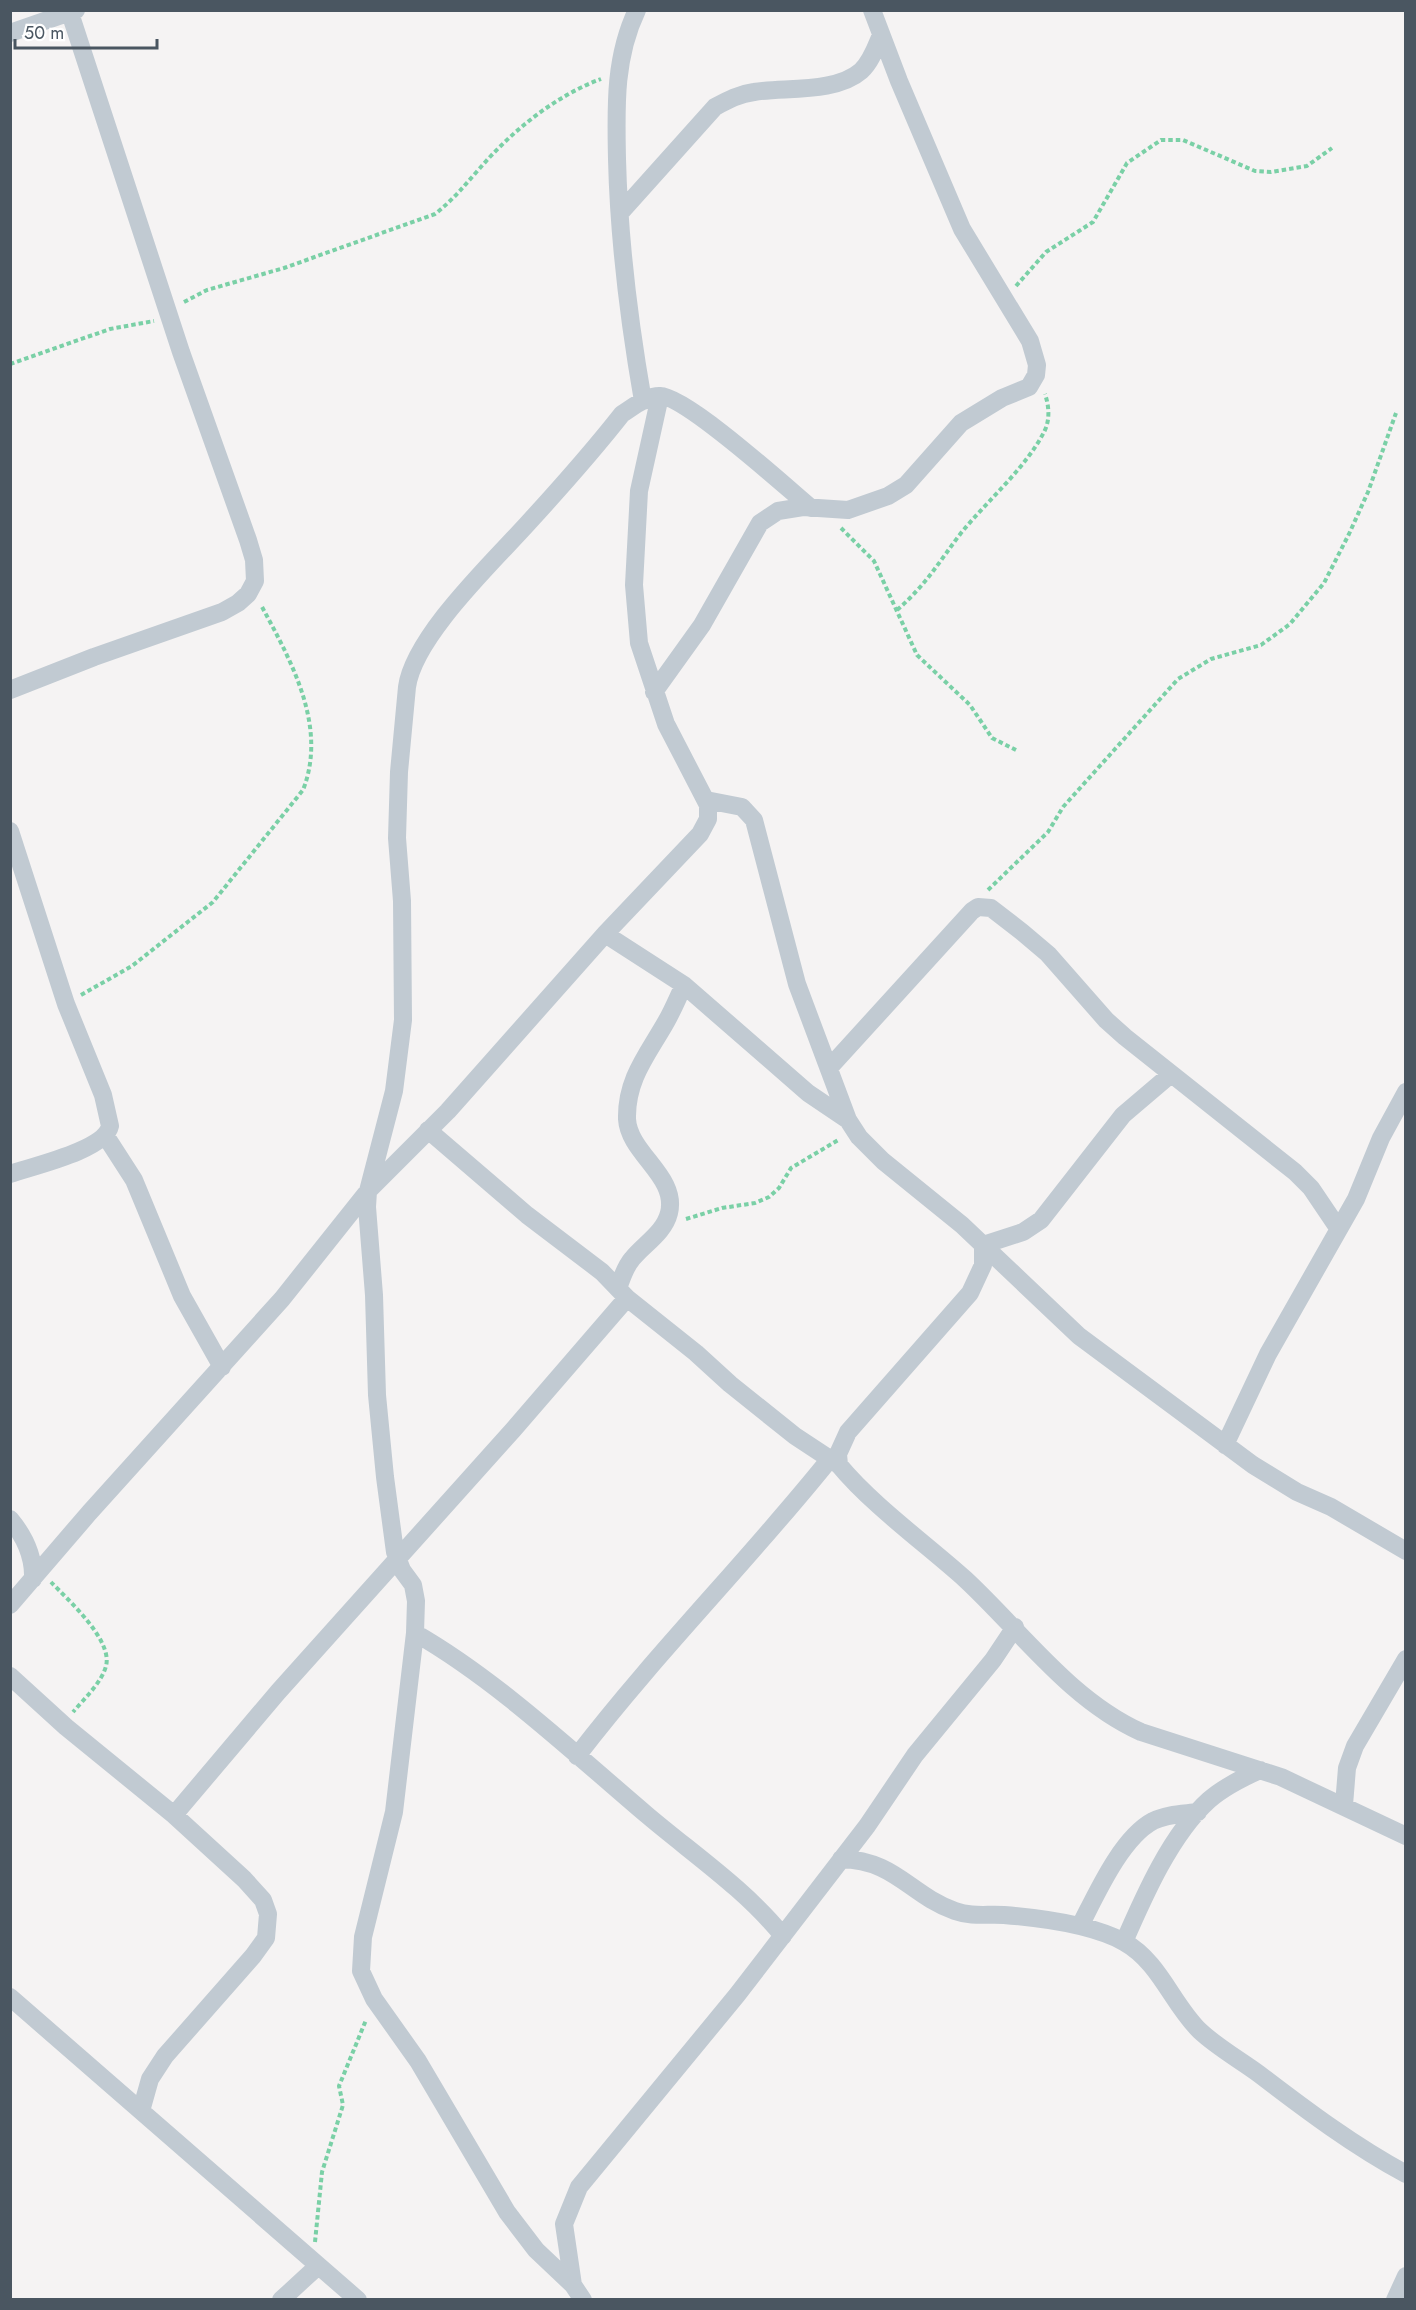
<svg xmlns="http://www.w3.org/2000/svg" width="1416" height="2310" font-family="Jost,sans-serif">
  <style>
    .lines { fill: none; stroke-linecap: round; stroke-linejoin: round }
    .path { stroke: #7ad0a6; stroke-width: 4; stroke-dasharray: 4.5 3; stroke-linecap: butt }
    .minor { stroke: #c1cad2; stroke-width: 18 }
  </style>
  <rect width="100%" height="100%" fill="#f5f3f3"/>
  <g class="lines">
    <path class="path" d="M1016 286 1046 252 1093 222 1127 163 1161 140H1183L1255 171 1271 172 1307 166 1332 148
      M184 302 207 290 284 268 435 214C453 200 465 185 480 168 512 131 555 96 601 79
      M10 364 110 329 154 321
      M841 528 874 561 917 655 970 705 992 738 1016 750
      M897 610C926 585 939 562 961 533 987 501 1027 467 1045 430 1050 419 1049 406 1045 394
      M988 890 1048 832 1063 807 1178 679 1211 659 1261 645 1290 624 1324 583 1349 534 1368 492 1396 413
      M81 995 132 966 213 902 303 790C328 726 291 661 261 605
      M686 1219 722 1208 755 1203 769 1197 779 1188 791 1168 840 1139
      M51 1582C68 1600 113 1640 106 1666 102 1682 84 1699 73 1712
      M315 2242 322 2172 343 2105 339 2086 366 2020"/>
    <path class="minor" d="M637 10C614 58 616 108 617 159 619 241 629 321 643 401
      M10 33 76 10
      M620 213 715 107C728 100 739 94 754 92 785 87 836 93 861 71 871 62 876 47 881 35
      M10 690 94 657 222 612 238 603 248 594 255 581 254 560 248 540 181 352 70 13
      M654 692 702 625 760 523 778 511 803 507 848 510 888 496 906 485 961 423 1002 398 1029 387 1036 375 1037 365 1030 341 962 229 899 81 872 10
      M706 800 742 807 754 820 797 984 848 1120 859 1137 883 1161 962 1225 1079 1336 1253 1465 1297 1492 1331 1507 1406 1551
      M10 831 66 1004 103 1095 110 1126C105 1150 33 1166 10 1174
      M605 934 684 985 808 1093 848 1120
      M829 1068 972 911 978 907 991 908 1022 932 1048 954 1106 1020 1125 1037 1295 1172 1311 1188 1338 1228
      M1170 1075 1123 1115 1041 1220 1023 1232 983 1245V1265L970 1293 848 1432 838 1454 839 1465C872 1505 926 1544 965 1579 1021 1631 1070 1700 1141 1732L1281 1777 1406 1836
      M428 1130 527 1215 602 1272 627 1298 696 1353 730 1384 795 1436 839 1465
      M105 1135 134 1180 182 1296 222 1367
      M618 1288C622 1278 625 1267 632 1259 644 1244 664 1233 669 1213 678 1176 629 1154 627 1119 626 1079 648 1054 666 1022 673 1010 678 997 684 985
      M1225 1445 1268 1354 1356 1199 1381 1138 1406 1092
      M10 1519C25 1537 34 1556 33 1579
      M10 1605 89 1513 282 1299 368 1191 448 1111 605 934 700 834 708 819V805L666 724 639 643 634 585 639 491 660 396
      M415 1633C497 1680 575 1754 647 1815 693 1854 745 1889 783 1936
      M10 1676 66 1727 174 1815 244 1879 263 1900 268 1914 266 1938 253 1956 165 2056 150 2079 141 2111
      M577 1756C656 1653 748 1561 829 1460
      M1344 1805 1347 1768 1355 1746 1406 1659
      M174 1815 278 1692 513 1430 627 1298
      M841 1859C895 1860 910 1895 955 1911 972 1917 986 1914 1004 1915 1041 1918 1091 1924 1124 1942 1160 1962 1172 2004 1200 2031 1217 2047 1240 2060 1259 2074 1306 2110 1354 2146 1406 2174
      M1080 1926C1096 1895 1121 1838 1153 1821 1167 1814 1184 1814 1198 1812
      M1124 1942C1144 1896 1171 1834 1209 1800 1224 1787 1242 1778 1260 1770
      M10 1997 358 2300
      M573 2285 564 2224 579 2187 737 1995 867 1826 915 1755 993 1660 1015 1627
      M281 2300 318 2266
      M583 2300 573 2285 536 2250 507 2212 418 2061 374 1999 361 1971 363 1937 394 1812 415 1633 416 1601 413 1585 402 1570 395 1552 385 1477 377 1395 374 1295 367 1207 368 1191 394 1091 403 1020 402 901 397 838 399 772 407 687C414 636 494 561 529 522 561 487 593 451 622 414 633 407 646 396 660 396 686 396 786 487 811 508
      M1395 2300 1406 2276"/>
  </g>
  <rect width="1416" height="2310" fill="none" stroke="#4a5661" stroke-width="24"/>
  <path d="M15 39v9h142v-9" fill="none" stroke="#4a5661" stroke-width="3"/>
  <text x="24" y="39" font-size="18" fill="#4a5661" stroke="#ffffff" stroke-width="4.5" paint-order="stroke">50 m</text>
</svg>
